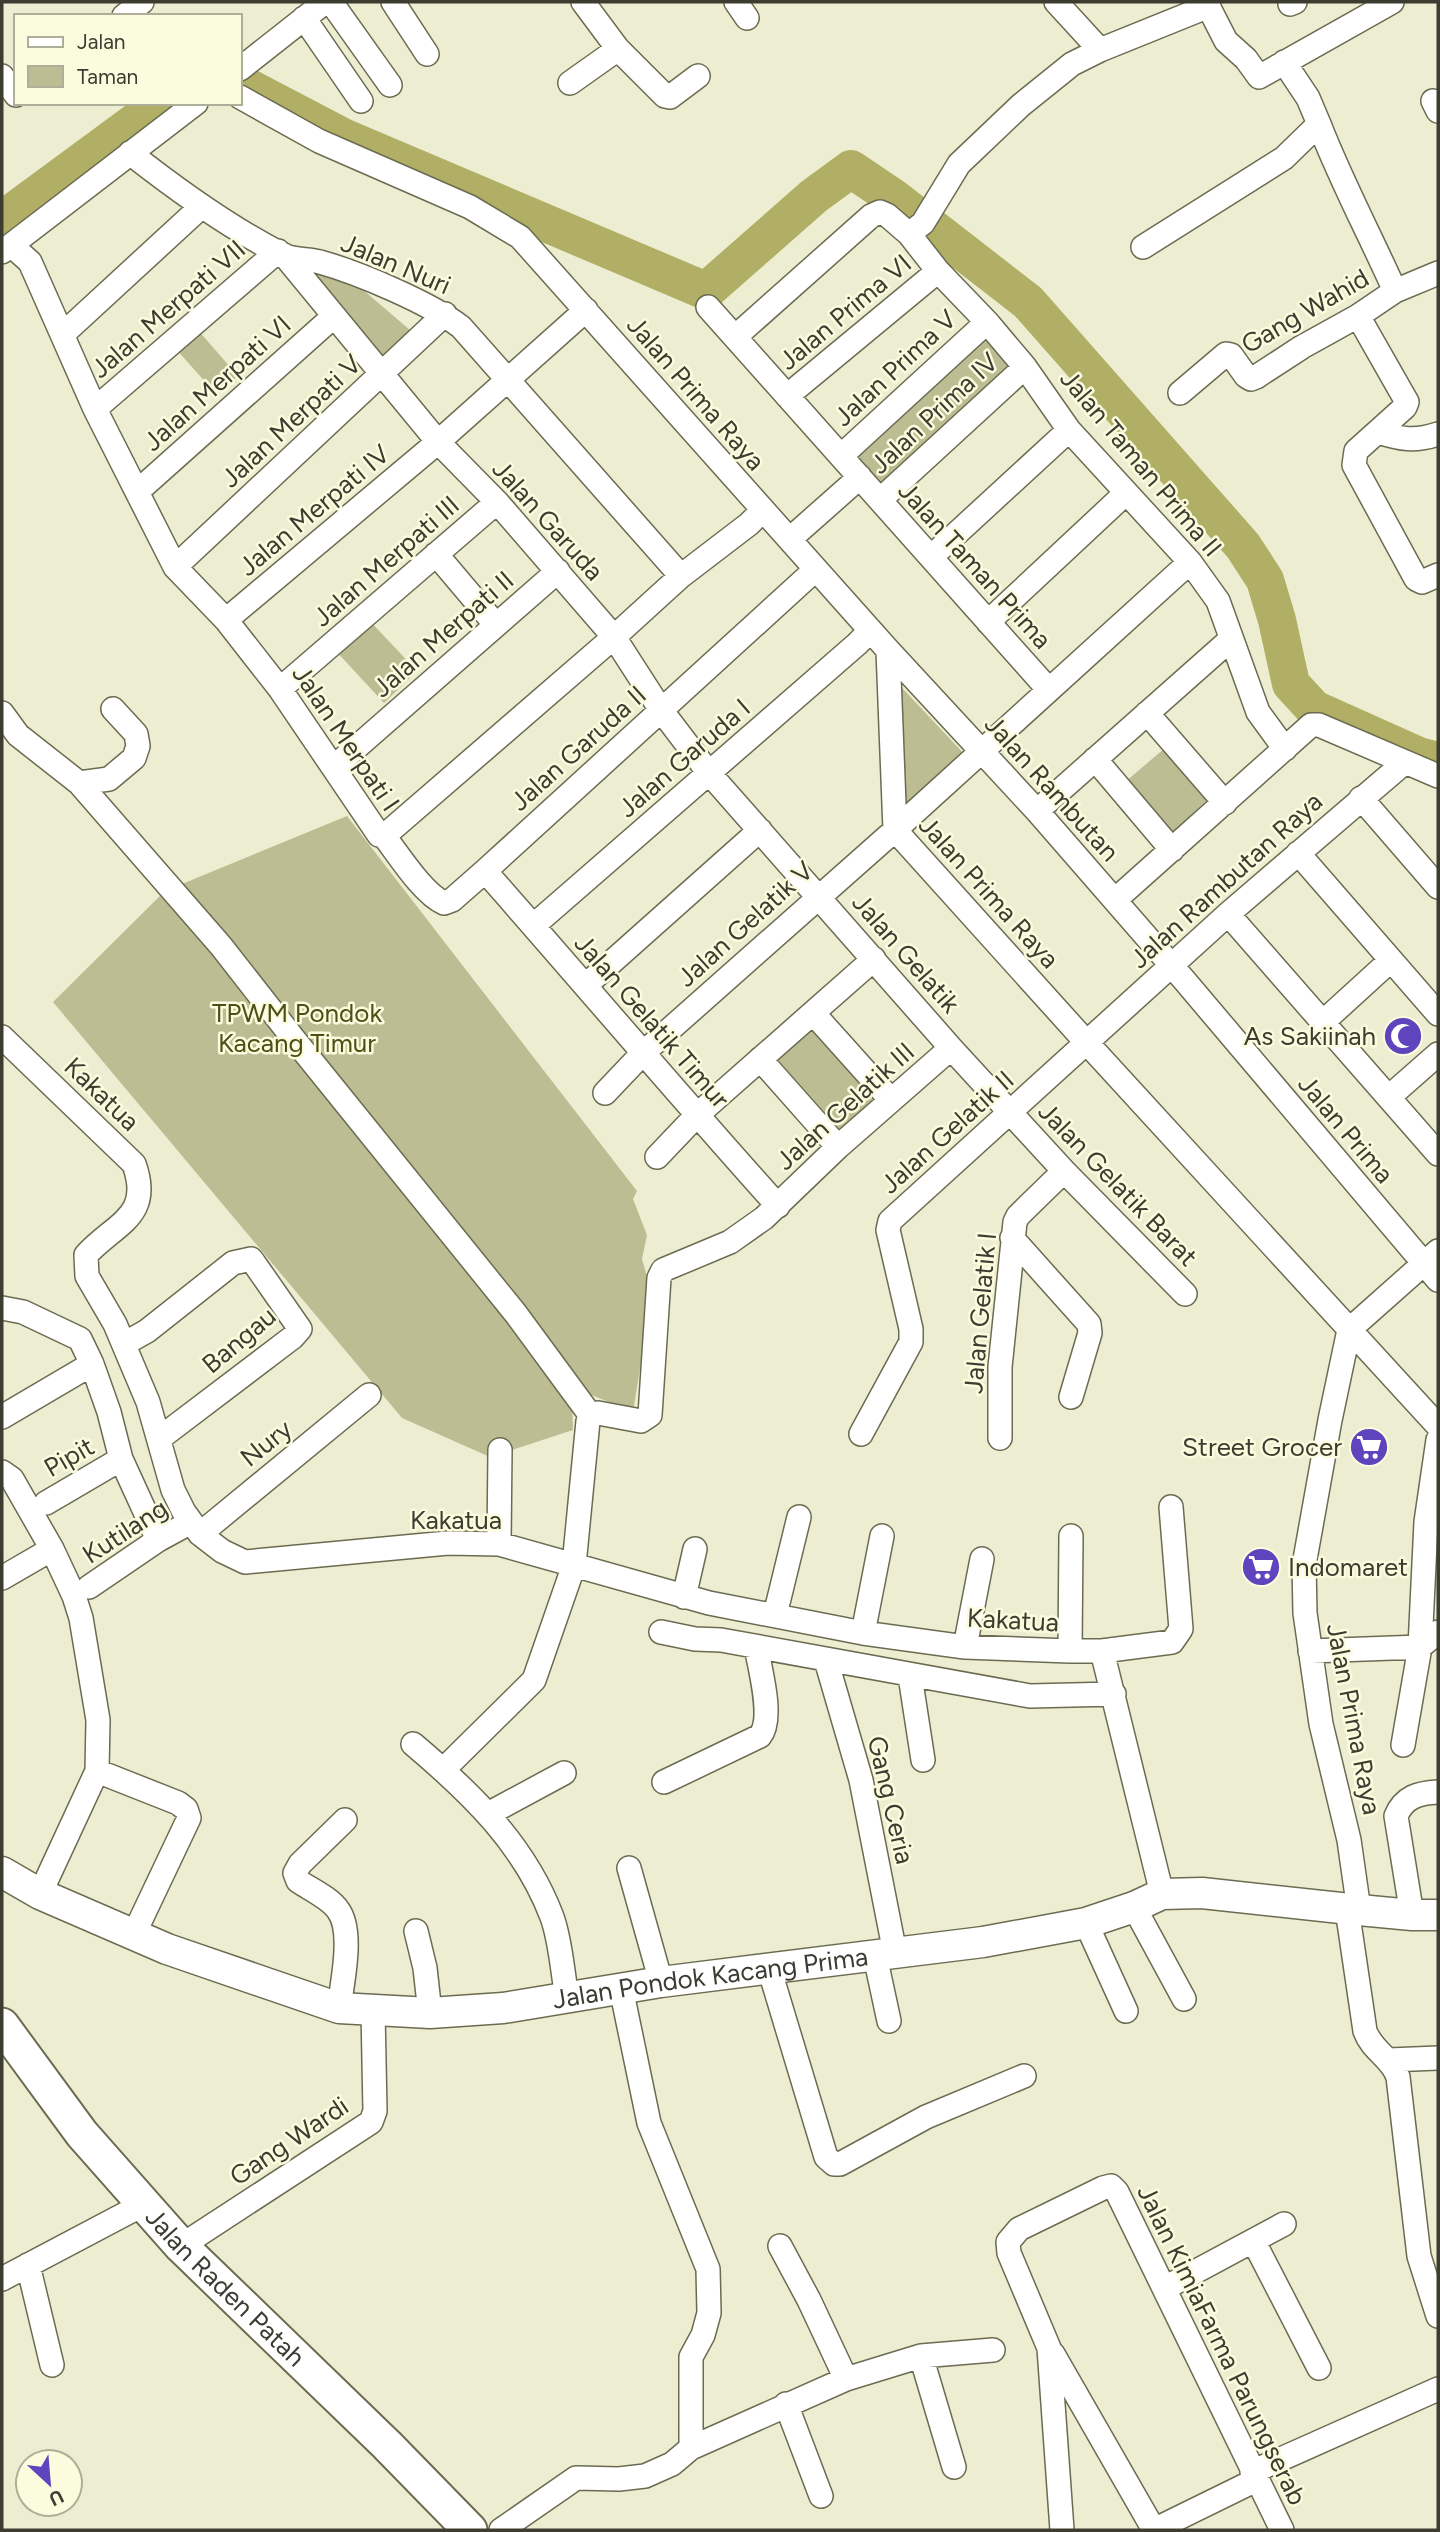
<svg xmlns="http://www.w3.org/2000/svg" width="1440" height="2532" font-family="Figtree,sans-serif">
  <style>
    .green { fill: #bcbd92 }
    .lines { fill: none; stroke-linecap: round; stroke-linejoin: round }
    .river { stroke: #b0af65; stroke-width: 38 }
    .minor-casing { stroke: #6b6b51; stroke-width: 26 }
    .tertiary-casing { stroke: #6b6b51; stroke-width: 33 }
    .secondary-casing { stroke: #6b6b51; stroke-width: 37 }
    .minor { stroke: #fff; stroke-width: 23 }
    .tertiary { stroke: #fff; stroke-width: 30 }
    .secondary { stroke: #fff; stroke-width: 33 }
    .labels { text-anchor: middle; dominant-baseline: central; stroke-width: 5; stroke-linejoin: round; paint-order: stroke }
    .street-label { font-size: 26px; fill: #3c3c31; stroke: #fbfbde }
    .park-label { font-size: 26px; fill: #4f4e15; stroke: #fbfbde }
    .poi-label { font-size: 26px; fill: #3c3c31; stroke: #fbfbde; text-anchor: end }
  </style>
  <rect width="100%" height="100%" fill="#edeed1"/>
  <path class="green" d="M294 265 362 289 410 330 380 359Z
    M197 329 238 376 217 395 175 348Z
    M988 331 1018 366 881 492 849 455Z
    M368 619 417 671 384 703 335 650Z
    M889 674 967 757 898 819Z
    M1165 748 1210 797 1171 834 1125 782Z
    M347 816 637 1191 633 1199 647 1235 642 1259 652 1294 633 1412 589 1394 572 1402 573 1430 490 1457 402 1418 53 1002 165 891Z
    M811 1022 880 1100 839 1135 769 1059Z"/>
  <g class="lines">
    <path class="river" d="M240 83 345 138 706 291 814 196 851 169 894 198 1028 302 1243 546 1265 580 1277 620 1291 684 1314 709 1419 756 1438 761
      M2 220 161 103"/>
    <g class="minor-casing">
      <path id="minor" d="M331 2 390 85
        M393 2 427 54
        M583 2 618 49 665 96 670 97 698 76
        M736 2 747 18
        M1056 2 1100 50
        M1206 2 1226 41 1246 59 1259 77 1392 2
        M1290 4 1295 2
        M124 16 142 2
        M304 18 361 101
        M1284 62 1308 98 1319 124
        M240 69 325 2
        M2 76 16 95
        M570 83 618 49
        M240 97 319 141 470 207 520 237 888 650 1037 811 1185 981 1438 1280
        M1433 101 1438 111
        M130 153C177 190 230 228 283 255 293 260 308 259 320 262 359 273 430 303 461 327L681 576
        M909 234 923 223 959 164 1021 105 1072 64 1100 50 1209 6
        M11 245 30 262 95 409 175 567 226 620 280 689 379 835 384 836C398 854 423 894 444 903L452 900 485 871 815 570
        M1143 247 1284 158 1319 124C1341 181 1370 235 1395 291
        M2 252 196 103
        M284 255 438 442 497 502 614 637 661 710 709 773 951 1048 1064 1171 1185 1294
        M708 307 1049 690
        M1358 316 1407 402 1405 407 1356 451 1354 465 1416 579 1422 582 1438 575
        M63 334 202 206
        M735 337 871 216 880 212 887 215 909 234 938 271 987 322 1025 367 1069 430 1190 562 1218 601 1258 712 1285 749
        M1180 393 1226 354 1231 355 1246 376 1251 379 1256 377 1302 347 1358 316 1395 291 1438 273
        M787 396 938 271
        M95 409 278 251
        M1378 432C1401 439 1414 442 1438 434
        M841 456 987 322
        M138 491 333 317
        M880 500 1025 367
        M790 539 860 477
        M436 554 496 625
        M931 557 1069 430
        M175 567 445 314
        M226 620 438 442 586 310
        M988 622 1126 493
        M888 650 895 830 1087 1043 1438 1426
        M280 689 497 502
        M2 713 18 735 79 783 221 946 293 1038 516 1314 591 1416
        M1147 713 1225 803
        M1095 759 1172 850
        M334 767 558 571
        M79 783 109 779 134 758 138 746 136 734 113 709
        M1361 798 1438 887
        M1037 811 1231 639
        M384 836 614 637 681 576 749 524 762 511
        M1298 853 1438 1014
        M485 871C583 982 679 1096 778 1206
        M1115 900 1311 725H1319L1438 776
        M1228 914 1438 1154
        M533 926 857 644 870 631
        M586 985 760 830
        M813 1013 891 1100
        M1323 1022 1391 960
        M2 1037 134 1164C153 1217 115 1223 86 1255L87 1276 115 1324 148 1402 173 1490 184 1512 200 1534 222 1551 245 1562 448 1543 499 1544 709 1603 863 1633 965 1647 1070 1651H1102L1172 1642 1181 1629 1171 1507
        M760 1059 838 1147
        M605 1093 642 1054 895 830 1190 562
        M1389 1097 1438 1054
        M657 1157 697 1115 874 959
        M1012 1238 1089 1324 1090 1333 1071 1397
        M2 1308 23 1312 80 1339 92 1364 109 1412 121 1459 158 1540
        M1349 1330 1330 1420 1304 1565 1305 1613 1321 1724 1349 1840 1359 1910
        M1349 1330 1438 1251
        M124 1344 147 1331 233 1263 251 1259 254 1263 300 1329 293 1337 160 1438
        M591 1416 598 1413 641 1421 650 1415 659 1278 663 1270 730 1242 764 1218 838 1147 951 1048
        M2 1417 92 1364
        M861 1434 911 1342V1329L888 1230 890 1221 1228 914 1405 762
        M1000 1438V1367L1015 1222 1018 1216 1064 1171
        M2 1472 12 1479 52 1549 74 1596 81 1618 98 1720 97 1771 40 1894
        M46 1503 121 1459
        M200 1534 369 1395
        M499 1544 500 1450
        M2 1578 52 1549
        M89 1587 158 1540 191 1522
        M684 1597 695 1549
        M775 1615 799 1517
        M661 1632 695 1639 721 1640 1030 1696 1114 1694
        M863 1633 882 1536
        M965 1647 982 1559
        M1070 1651 1071 1536
        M1102 1651 1162 1894
        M1310 1651 1420 1647 1438 1632
        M826 1660 861 1780 895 1953
        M910 1676 923 1760
        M413 1744C471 1793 525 1845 552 1917 561 1942 562 1971 567 1996
        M1403 1745 1420 1647 1426 1522 1438 1440
        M443 1770 534 1680 574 1565 588 1421 591 1416
        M97 1771 178 1803 186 1809 189 1818 134 1934
        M664 1782 760 1736C774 1719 760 1669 756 1647
        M488 1814 564 1773
        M629 1868 661 1982
        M1134 1907 1184 1999
        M1347 1909 1365 2031C1372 2051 1392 2058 1398 2077L1419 2256 1438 2316
        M1412 1915 1396 1816C1404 1797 1418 1793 1438 1792
        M1086 1923 1126 2011
        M416 1931 425 1968 430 2013
        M875 1956 889 2021
        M769 1968 826 2157 834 2164H840L926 2117 1024 2076
        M621 1988 649 2123 708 2269 709 2313 703 2335 691 2357V2448
        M339 2008C342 1983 354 1931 338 1910 330 1898 310 1889 298 1881L295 1873 300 1864 345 1820
        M1389 2060 1438 2058
        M1254 2242 1319 2368
        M181 2246 371 2122 375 2111 373 2011
        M780 2246 809 2300 846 2379
        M28 2265 52 2365
        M2 2279 144 2204
        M1165 2288 1284 2224
        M1053 2354 1154 2530
        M921 2356 954 2467
        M786 2404 821 2496
        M1252 2472 1438 2389
        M501 2530 576 2478 619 2479 645 2476 672 2464 691 2448 846 2379 921 2356 993 2350
        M1062 2530 1049 2348 1009 2253 1008 2242 1019 2229 1103 2188 1111 2186 1117 2192 1282 2530
        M1154 2530 1256 2480"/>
    </g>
    <g class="tertiary-casing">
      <g id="tertiary">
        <path id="s1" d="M2 1872 40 1894 167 1949 339 2008 430 2013 503 2008 661 1982 983 1942 1086 1923 1134 1907 1162 1894 1202 1893 1359 1910 1412 1915H1438"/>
      </g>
    </g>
    <g class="secondary-casing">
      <g id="secondary">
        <path id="s2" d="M2 2025 82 2134 181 2246 387 2445 470 2530"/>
      </g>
    </g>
    <use href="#minor" class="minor"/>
    <use href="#tertiary" class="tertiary"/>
    <use href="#secondary" class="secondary"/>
  </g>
  <defs>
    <g id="mosque-disc" transform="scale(2.0125)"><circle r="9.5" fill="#5f44bd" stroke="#fbfbde"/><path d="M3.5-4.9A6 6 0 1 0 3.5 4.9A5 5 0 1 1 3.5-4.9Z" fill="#fff"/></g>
    <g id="supermarket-disc" transform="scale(2.0125)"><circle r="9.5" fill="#5f44bd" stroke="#fbfbde"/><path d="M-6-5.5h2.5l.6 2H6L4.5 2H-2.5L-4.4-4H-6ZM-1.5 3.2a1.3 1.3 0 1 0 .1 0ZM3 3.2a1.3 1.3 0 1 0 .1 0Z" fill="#fff"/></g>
  </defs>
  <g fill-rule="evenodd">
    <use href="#mosque-disc" x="1403" y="1036"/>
    <use href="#supermarket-disc" x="1369" y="1447"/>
    <use href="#supermarket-disc" x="1261" y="1567"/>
  </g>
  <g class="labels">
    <g class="street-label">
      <text transform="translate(396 264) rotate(23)">Jalan Nuri</text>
      <text transform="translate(168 309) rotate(-41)">Jalan Merpati VII</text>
      <text transform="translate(1305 311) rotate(-30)">Gang Wahid</text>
      <text transform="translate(845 312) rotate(-40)">Jalan Prima VI</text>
      <text transform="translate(895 368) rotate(-43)">Jalan Prima V</text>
      <text transform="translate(217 383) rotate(-42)">Jalan Merpati VI</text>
      <text transform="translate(696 393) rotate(49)">Jalan Prima Raya</text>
      <text transform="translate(934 413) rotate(-43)">Jalan Prima IV</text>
      <text transform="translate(291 421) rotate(-43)">Jalan Merpati V</text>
      <text transform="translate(1141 463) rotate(50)">Jalan Taman Prima II</text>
      <text transform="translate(314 510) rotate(-40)">Jalan Merpati IV</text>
      <text transform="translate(548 520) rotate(48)">Jalan Garuda</text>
      <text transform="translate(386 561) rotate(-41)">Jalan Merpati III</text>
      <text transform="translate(975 565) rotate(48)">Jalan Taman Prima</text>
      <text transform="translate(443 634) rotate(-41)">Jalan Merpati II</text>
      <text transform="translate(346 738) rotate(56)">Jalan Merpati I</text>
      <text transform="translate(578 748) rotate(-42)">Jalan Garuda II</text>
      <text transform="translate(684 758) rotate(-41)">Jalan Garuda I</text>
      <text transform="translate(1052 788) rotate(48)">Jalan Rambutan</text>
      <text transform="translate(1226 880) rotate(-42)">Jalan Rambutan Raya</text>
      <text transform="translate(989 892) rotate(48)">Jalan Prima Raya</text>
      <text transform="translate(745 924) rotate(-42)">Jalan Gelatik V</text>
      <text transform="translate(906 953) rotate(49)">Jalan Gelatik</text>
      <text transform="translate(652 1021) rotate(49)">Jalan Gelatik Timur</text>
      <text transform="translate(102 1094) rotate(44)">Kakatua</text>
      <text transform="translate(845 1106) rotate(-42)">Jalan Gelatik III</text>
      <text transform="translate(1346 1129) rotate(50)">Jalan Prima</text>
      <text transform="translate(947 1132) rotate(-42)">Jalan Gelatik II</text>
      <text transform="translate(1118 1184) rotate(46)">Jalan Gelatik Barat</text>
      <text transform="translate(980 1313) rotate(-85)">Jalan Gelatik I</text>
      <text transform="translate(239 1340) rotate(-40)">Bangau</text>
      <text transform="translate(266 1443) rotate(-39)">Nury</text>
      <text transform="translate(69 1457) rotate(-30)">Pipit</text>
      <text x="456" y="1520">Kakatua</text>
      <text transform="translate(125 1531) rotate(-33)">Kutilang</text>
      <text transform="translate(1013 1620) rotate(3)">Kakatua</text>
      <text transform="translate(1354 1719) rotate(79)">Jalan Prima Raya</text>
      <text transform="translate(891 1800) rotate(77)">Gang Ceria</text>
      <text stroke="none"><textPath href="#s1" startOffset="738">Jalan Pondok Kacang Prima</textPath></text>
      <text transform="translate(289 2141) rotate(-34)">Gang Wardi</text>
      <text stroke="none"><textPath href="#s2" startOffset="345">Jalan Raden Patah</textPath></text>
      <text transform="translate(1222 2345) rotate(64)">Jalan KimiaFarma Parungserab</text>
    </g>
    <g class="park-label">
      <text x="297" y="1013">TPWM Pondok<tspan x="297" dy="30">Kacang Timur</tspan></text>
    </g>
    <g class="poi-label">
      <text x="1376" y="1036">As Sakiinah</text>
      <text x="1342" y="1447">Street Grocer</text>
      <text x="1288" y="1567" text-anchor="start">Indomaret</text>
    </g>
  </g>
  <rect width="1440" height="2532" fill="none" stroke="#3c3c31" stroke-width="7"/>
  <rect x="14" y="14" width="228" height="91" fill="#fbfbde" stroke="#afaf99" stroke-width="2"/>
  <rect x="28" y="37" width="35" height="10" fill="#ffffff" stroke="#afaf99" stroke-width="2"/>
  <text x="77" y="49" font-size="21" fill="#3c3c31">Jalan</text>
  <rect x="28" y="66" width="35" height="21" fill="#bcbd92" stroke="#afaf99" stroke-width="2"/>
  <text x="77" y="84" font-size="21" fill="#3c3c31">Taman</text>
  <g transform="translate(49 2483) rotate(154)"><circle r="33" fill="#fbfbde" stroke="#afaf99" stroke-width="2"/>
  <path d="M0-5L12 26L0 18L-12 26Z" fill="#5f44bd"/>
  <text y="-10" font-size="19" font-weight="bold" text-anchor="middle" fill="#3c3c31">U</text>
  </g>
</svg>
